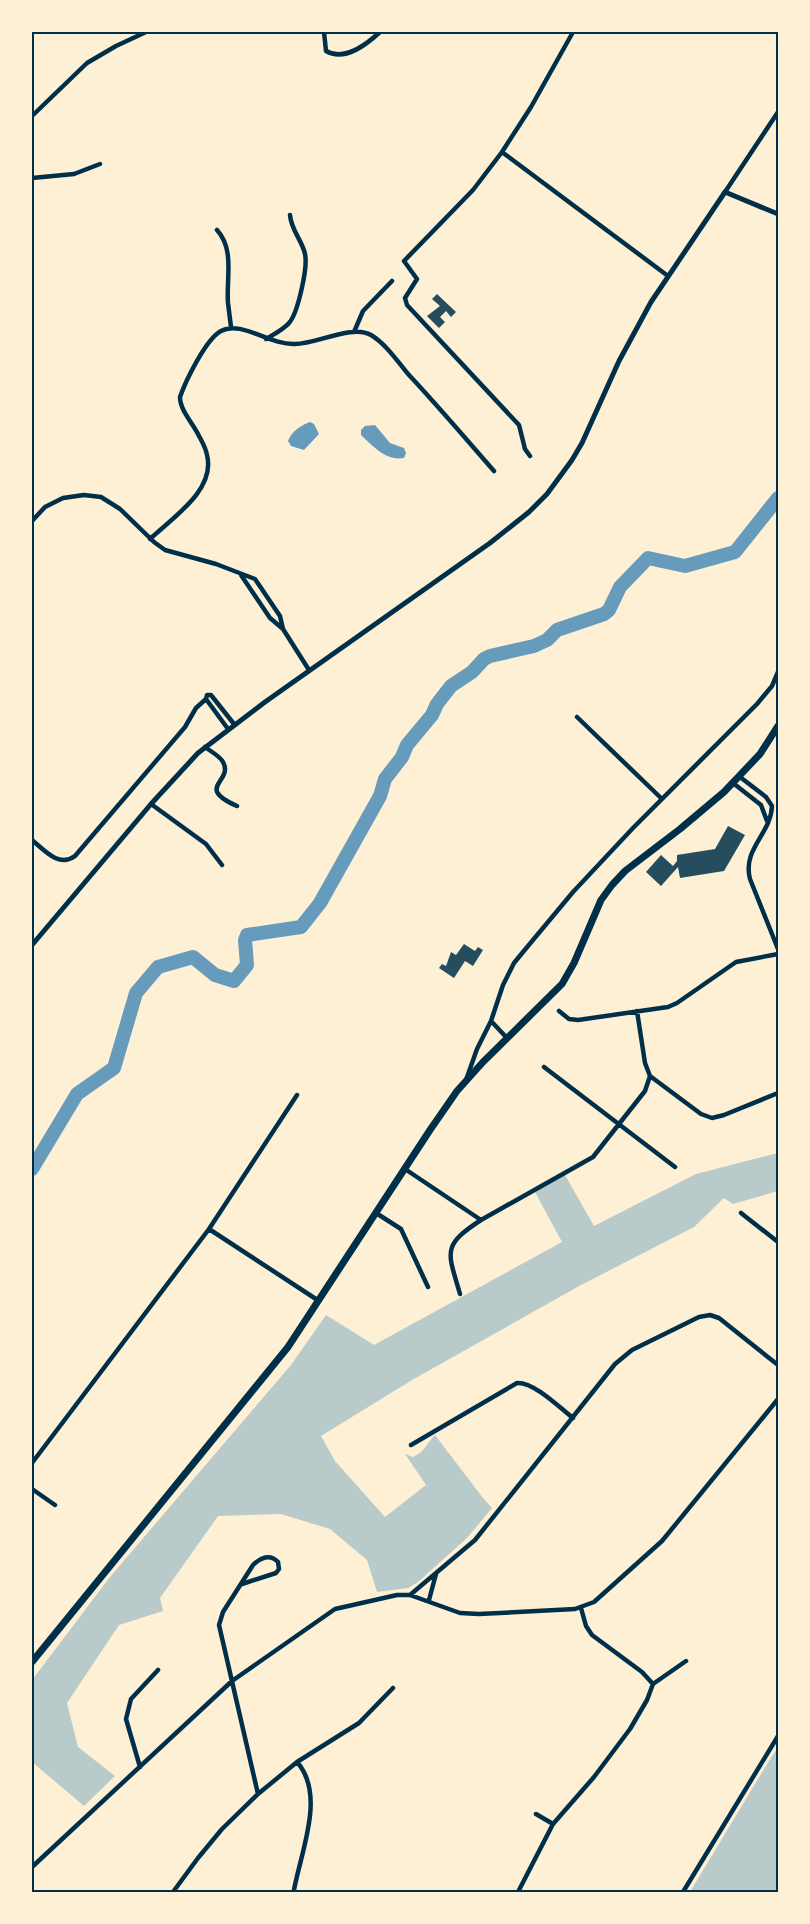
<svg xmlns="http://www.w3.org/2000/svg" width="810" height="1924" font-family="'Asap Condensed',sans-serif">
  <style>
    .green { fill: #b9caca }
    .water { fill: #669bbc }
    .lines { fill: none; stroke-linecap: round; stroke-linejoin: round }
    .river { stroke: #669bbc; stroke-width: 14 }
    .building { fill: #264d5e }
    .minor { stroke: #003049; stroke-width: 4.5 }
    .tertiary { stroke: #003049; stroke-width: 5 }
    .primary { stroke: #003049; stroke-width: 7 }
    .neatline { fill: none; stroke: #003049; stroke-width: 2 }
  </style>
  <rect width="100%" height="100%" fill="#fdf0d5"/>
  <path class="green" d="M778 1153V1191L733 1204 724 1198 694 1227 581 1285 412 1380 321 1436 335 1461 385 1517 426 1485 405 1454 413 1457C427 1450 425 1445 435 1435L483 1498 492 1508 467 1538 418 1582 408 1588 377 1592 367 1560 330 1529 281 1514 218 1516 160 1598 163 1611 119 1625 67 1703 78 1747 115 1776 84 1806 32 1762V1680L110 1577 291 1365 326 1315 374 1345 562 1242 535 1192 565 1175 594 1226 696 1174Z
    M778 1747V1892H690L767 1764Z"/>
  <path class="water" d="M310 422 314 424 319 434 304 450 291 446 288 441C291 432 301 425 310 422Z
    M375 425 390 443 404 448 406 453 404 458C386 461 374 447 361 435V430L365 426Z"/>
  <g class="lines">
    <path class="river" d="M32 1169 77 1094 114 1068 136 993 158 967 193 957 215 975 234 981 247 965 245 940 247 935 301 927 320 903 380 796 385 779 402 757 407 745 432 715 437 704 451 686 472 672 484 659 490 656 534 646 547 640 557 630 604 614 609 610 620 587 648 558 685 566 735 552 778 498"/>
  </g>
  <path class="building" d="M437 294 456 312 451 317 446 311 440 317 445 322 439 328 427 316 440 306 432 299Z
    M728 826 745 835 724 871 680 878 678 867 661 886 646 872 661 855 673 866 677 861V855L715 849Z
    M464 944 475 951 478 947 483 950 473 966 465 961 454 978 439 968 442 964 446 966 451 952 456 955Z"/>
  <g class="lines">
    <path class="minor" d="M324 32 326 51C345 62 367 44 380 32
      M32 116 87 63 116 46 146 32
      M502 152 668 276
      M32 178 74 174 100 164
      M725 192 778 112
      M217 230C235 250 226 278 228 303 229 311 230 319 231 327
      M354 332 363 311 392 281
      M266 339C274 334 283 330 289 323 298 313 308 267 305 254 302 240 291 230 290 215
      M530 456 525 449 519 425 407 305 405 298 417 279 404 261 473 190 502 152 531 107 573 32
      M32 521 45 507 63 498 84 495 101 497 120 509 154 542 165 550 216 564 255 579 280 616 283 629
      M150 539C172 518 216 490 207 455 206 448 201 440 198 434 192 422 180 410 180 397 186 380 206 339 221 331 241 320 269 345 295 344 317 344 352 324 371 335 386 344 398 362 409 375 438 406 466 439 494 471
      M241 575 270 618 283 629 309 670
      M206 699 228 729
      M577 717 662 799
      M205 747C210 751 220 756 223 762 234 782 194 787 237 806
      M740 777 766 797 772 806C771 834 742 849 750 879L778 949
      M733 783 761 805 767 821
      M151 804 206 844 222 865
      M32 840C44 850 59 868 75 856L185 727 196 708 206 699 207 695H211L234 724
      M559 1011 569 1019 578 1020 668 1007 677 1003 736 962 778 954
      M637 1011 645 1063 650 1076 701 1114 712 1118 724 1115 778 1093
      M507 1038 491 1021 503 985 514 963 523 952 573 892 633 828 757 704 772 686 778 672
      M544 1067 675 1167
      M466 1080 477 1049 491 1021
      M405 1169 481 1220 593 1157 645 1091 650 1076
      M376 1213 401 1229 428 1287
      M741 1213 778 1242
      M209 1229 319 1301
      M460 1294C448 1252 441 1246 481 1220
      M411 1445 517 1383C534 1382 559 1407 573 1418
      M32 1463 209 1229 297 1095
      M32 1489 55 1505
      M242 1584 276 1573 279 1569 278 1562C270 1553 260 1558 253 1565L223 1612 219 1625 258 1794
      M410 1595 475 1540 615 1364 632 1350 699 1317 710 1315 719 1318 778 1365
      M429 1600 436 1574
      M581 1608 586 1626 592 1635 642 1672 653 1684
      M653 1684 686 1661
      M140 1767 126 1719 131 1699 158 1670
      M536 1814 553 1824
      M32 1867 232 1681 335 1609 397 1595H410L460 1613 479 1614 575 1609 594 1602 662 1541 778 1399
      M294 1890C301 1851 326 1795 297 1762
      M173 1892 198 1858 222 1829 258 1794 297 1762 359 1723 393 1688
      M518 1892 553 1824 594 1777 630 1729 647 1700 653 1684
      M683 1892 778 1736"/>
    <path class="tertiary" d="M32 945 151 804 198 753 265 702 490 543 529 512 547 494 572 460 582 443 619 361 651 302 725 192 778 214"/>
    <path class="primary" d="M32 1662 288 1347 430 1130 457 1091 483 1062 562 984 574 963 601 900 612 885 625 871 680 829 724 792 760 754 778 726"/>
  </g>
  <rect width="810" height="1924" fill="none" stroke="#fdf0d5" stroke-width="66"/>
  <rect x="33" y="33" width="744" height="1858" class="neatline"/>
</svg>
